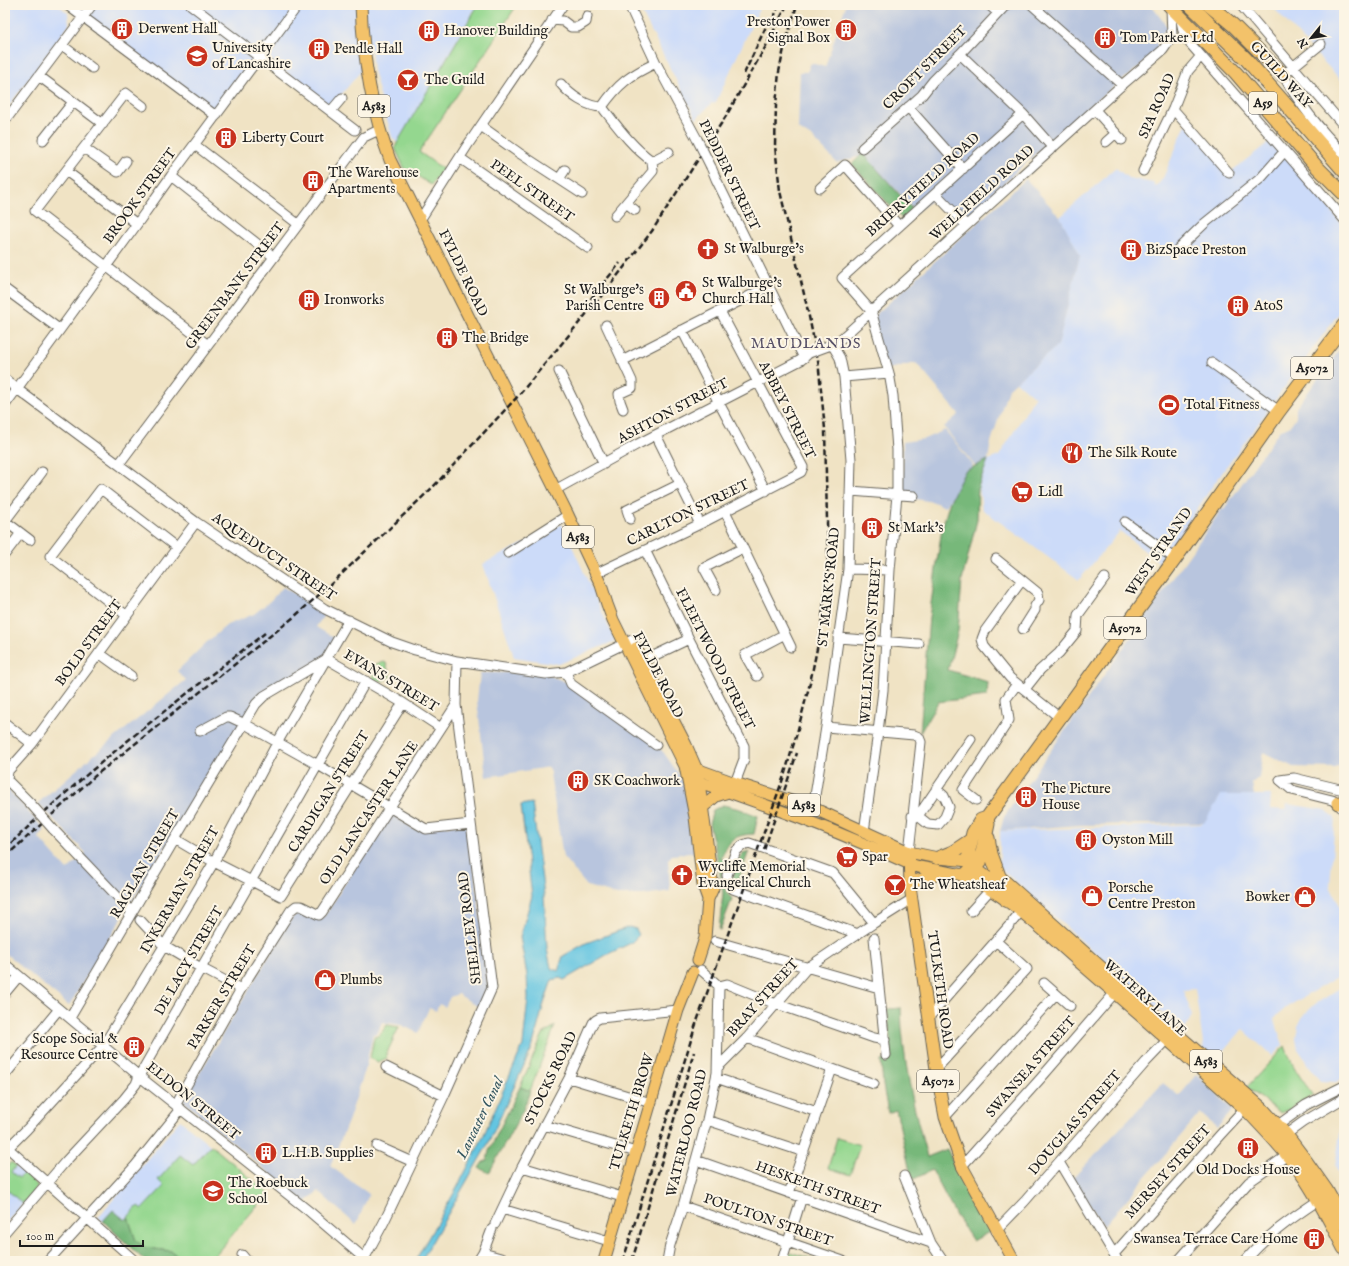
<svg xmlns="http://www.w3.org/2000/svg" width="1349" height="1266" font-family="'IM FELL English',serif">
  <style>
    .built { fill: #ccdbf9 }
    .industrial { fill: #b8c5de }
    .green { fill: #94d78f; stroke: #587a56 }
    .forest { fill: #77b87a; stroke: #4a6a4b }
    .water { fill: #63c5e1; stroke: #40707e }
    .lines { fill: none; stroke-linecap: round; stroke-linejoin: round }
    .minor-casing { stroke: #666257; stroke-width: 11 }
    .major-casing { stroke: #666257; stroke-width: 13 }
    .highway-casing { stroke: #666257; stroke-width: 15 }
    .minor { stroke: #fff; stroke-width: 9 }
    .major { stroke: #f3c26a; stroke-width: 11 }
    .highway { stroke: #f3c26a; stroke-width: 13 }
    .rail { stroke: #1c1c1c; stroke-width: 2.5; stroke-dasharray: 6 3; stroke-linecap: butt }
    .minor-bridge-casing { stroke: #666257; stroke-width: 11; stroke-linecap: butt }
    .minor-bridge { stroke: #fff; stroke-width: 9 }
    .labels { text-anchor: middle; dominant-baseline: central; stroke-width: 4; stroke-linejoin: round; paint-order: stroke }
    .shield { fill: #fcf5e5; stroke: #5f5d58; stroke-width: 1 }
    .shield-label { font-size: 13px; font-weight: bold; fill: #1c1c1c }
    .poi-label { font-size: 14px; fill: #1c1c1c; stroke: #fcf5e5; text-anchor: start }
    .street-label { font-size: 14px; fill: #1c1c1c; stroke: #fcf5e5 }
    .neighbourhood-label { font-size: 15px; letter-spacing: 1px; fill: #585167; stroke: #fcf5e5 }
    .water-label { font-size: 15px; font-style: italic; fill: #355761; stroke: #fcf5e5 }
  </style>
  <rect width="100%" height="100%" fill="#fcf5e5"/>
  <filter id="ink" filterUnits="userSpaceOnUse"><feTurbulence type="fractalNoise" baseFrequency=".025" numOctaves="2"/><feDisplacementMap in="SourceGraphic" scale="8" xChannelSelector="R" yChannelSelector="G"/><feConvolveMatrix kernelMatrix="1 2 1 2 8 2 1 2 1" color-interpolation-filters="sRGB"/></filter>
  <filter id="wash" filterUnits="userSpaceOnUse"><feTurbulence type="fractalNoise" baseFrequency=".012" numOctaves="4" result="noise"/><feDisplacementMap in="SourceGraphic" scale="16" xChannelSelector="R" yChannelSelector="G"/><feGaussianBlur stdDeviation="0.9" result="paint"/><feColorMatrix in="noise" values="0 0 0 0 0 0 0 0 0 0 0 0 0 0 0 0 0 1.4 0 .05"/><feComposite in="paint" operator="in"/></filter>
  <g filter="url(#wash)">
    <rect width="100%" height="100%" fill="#f0e3c4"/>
    <path class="built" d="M5 5H58L68 13 69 25 5 111Z
      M66 5H477L397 143 392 137 373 70 371 48 360 72 331 107 259 51 214 111Z
      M638 5H761L715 104 712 103 696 119Z
      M1271 5H1344V83L1318 56Z
      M1186 124 1229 173 1273 139 1308 178 1344 228V306L1211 488 1161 564 1120 531 1079 580 982 509 979 487 988 460 999 456 1035 397 1016 382 1058 345 1080 255 1060 217 1116 168 1128 178 1153 183 1156 187 1163 178Z
      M562 524 615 641 559 664 514 657 483 564Z
      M1221 795H1271L1270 809 1286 810 1287 804 1326 810 1335 818 1330 886 1339 904 1344 918V973L1287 1007 1274 1018 1283 1045 1272 1056 1243 1029 1215 1061 1204 1050 1195 989 1183 990 1192 1015 1184 1032 999 867 1000 852V831L1202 824Z
      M1344 986V1077L1336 1082 1320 1081 1298 1049 1296 1038 1298 1026 1303 1016 1315 1004Z
      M1344 1107V1183L1335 1167Z
      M180 1120 268 1193 210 1261H145L98 1217 133 1177 142 1165Z
      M11 1162 38 1186 5 1224V1169Z"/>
    <path class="industrial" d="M846 5H1151L1168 28 1155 38 1159 51 1096 101 1020 168 961 226 934 198 917 212 864 155 837 163 813 138 798 129 800 72H807L811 63 825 67Z
      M1026 179 1060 217 1080 255 1058 345 1008 389 991 442 988 460 975 466 944 427 959 414 916 363 884 370 871 319Z
      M1344 344V762L1335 768 1293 767 1263 752 1259 777 1252 783 1254 795H1221L1204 823 1080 825 1000 831 1004 817 1029 781 1222 509H1224L1280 430 1289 427 1296 417V408Z
      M945 430 973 465 945 507 934 502 903 497V442L924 439Z
      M283 587 326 612 316 627 336 639 325 659 263 694 148 874 69 1006 5 953V786L45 830 38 837 67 870 86 853 38 803 96 753 186 680 177 671 207 642 227 625 254 614 270 601Z
      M535 672 546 674 571 684 656 745 664 753 692 794 699 852 672 855 668 860 670 891 643 895H617L587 886 563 857 549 767 486 777 477 701 480 673Z
      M392 813 414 829 469 824 489 988 480 1008 458 994 450 997 445 1007 439 1004 436 1011 429 1008 418 1033 401 1025 382 1022 377 1034H373L365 1070 349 1119 330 1166 369 1194 356 1225 318 1191 305 1203 183 1101 291 919 299 911 321 919 328 911 386 817Z
      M1197 1075 1233 1110 1217 1128 1200 1113 1104 1226 1072 1179 1163 1083 1179 1096Z"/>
    <path class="green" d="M478 5H517L419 152 443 169 431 185 416 175 407 174 395 148 397 143Z
      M383 662 386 663 390 677C384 681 380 682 374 679L372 668 376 664Z
      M387 1025 399 1027 386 1055 387 1058 378 1062 370 1058 374 1037 379 1036Z
      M555 1026 530 1091 520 1087 543 1034Z
      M1285 1046C1291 1064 1300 1078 1312 1093V1095L1290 1109 1280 1113 1256 1094 1246 1088Z
      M837 1138 860 1145 850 1175 828 1168Z
      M211 1145 268 1193 210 1261H183L171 1251 146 1248 136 1241 128 1217 138 1206 142 1209 164 1186 158 1180 180 1155 193 1165Z
      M11 1162 16 1166 11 1172 19 1178 24 1173 38 1186 23 1204 5 1188V1169Z
      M790 1252 815 1260 819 1261H787Z"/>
    <path class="forest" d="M863 153 913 210 902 219 852 164Z
      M988 460 978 487 977 520 962 580 958 631 948 670 988 682 987 696 938 702 920 733 929 617 942 528 950 501 965 471Z
      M723 805 740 809 758 816 754 834C733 835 730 840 721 858L726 861C720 879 721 883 732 899L720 930H719L723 893 716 852 709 824 713 810Z
      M749 851 735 889 732 880 739 859 743 853Z
      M901 1008C902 1059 914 1109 927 1157L947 1149 962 1182 991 1231 973 1241 956 1216 932 1170 912 1180 896 1110 888 1113 883 1085 881 1061 892 1058 887 1009Z
      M520 1087 530 1091 523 1110 489 1173 479 1168 483 1162 487 1161 489 1151Z
      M113 1210 125 1220 128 1217 136 1241 146 1248 171 1251 183 1261H145L103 1221Z"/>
    <path class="water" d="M532 803 544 895 547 949 551 968 558 971 563 956 586 943 629 927 636 929 639 935 631 943 608 954 564 980 560 978 552 980 544 1003 532 1048 488 1144 421 1261H415L458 1186 482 1139 523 1045 528 998 527 975 520 937 532 896 521 805Z"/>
  </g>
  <g filter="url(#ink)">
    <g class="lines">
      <g class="minor-casing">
        <path id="minor" d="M67 5 216 116
          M191 5 355 130
          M629 5 656 63 697 139
          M989 5 998 13
          M1032 5 1122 85
          M1243 8 1344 126
          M1180 16 1184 35 1187 40 1344 219
          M552 20 563 21 571 27H578L586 22 587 16
          M1321 44 1283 75C1300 105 1320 130 1344 154
          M62 45 92 68
          M960 54 1023 114 1053 148
          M39 76 103 124
          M561 84C570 95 587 107 602 107 617 126 632 147 652 161L653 171 626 203
          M143 106 126 93 35 211 208 345
          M602 107C618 84 630 75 656 63
          M908 107 963 169
          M1173 109 1229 173
          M1095 110 1122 140
          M331 111 342 98
          M5 121 92 5
          M481 126 519 153 582 194
          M43 140 73 102
          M1106 142 1116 133
          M195 145 298 224
          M84 148 118 172 126 161
          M862 148 922 95 933 81 960 54 1006 5
          M460 158 588 248
          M652 161 669 152
          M711 167 716 179 804 358
          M66 171 137 224
          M1143 171 1173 109 1188 71 1201 56
          M171 176 274 257
          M559 179 565 170
          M820 188 845 165 899 226
          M936 194 966 225
          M615 216 626 203 635 210
          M420 220 467 146 563 5
          M1177 250 1205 223 1261 178 1284 152
          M5 289 59 329
          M606 325 632 381V388L619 394 620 401 623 409
          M682 330 719 403 766 491
          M828 346H833L1122 85 1163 50 1172 37 1171 7
          M622 361 769 286
          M1212 363 1279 411
          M559 371 604 464
          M844 377 889 373
          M5 379 17 389 196 522 325 609 392 642 415 650 457 661 546 674 566 672 632 640
          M5 405 137 224 171 176 298 5
          M656 435 700 524
          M119 464 364 137 379 130
          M555 490 638 444 801 360 809 353
          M851 491 914 496
          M725 511 791 647
          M630 519 627 510 680 484
          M5 521 42 472
          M5 521 30 540
          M1125 522 1175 559
          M645 550 689 639 744 746V759L735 783
          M508 553 568 515
          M5 554 21 533
          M996 559 1038 593 1039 600 1035 606V610L1023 629
          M848 569 890 570
          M595 574 700 524 801 472 803 467 720 311
          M1022 580 985 631 982 639 984 646 1010 678 1060 718
          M716 590 704 568 743 548
          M126 615 50 556 101 489 176 547
          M838 638 919 644
          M99 653 131 676
          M327 659 403 703 441 728
          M643 661 689 639
          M566 672 571 684 656 745
          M757 676 745 655 785 634
          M1025 689 1040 670 1059 653 1077 631 1078 615 1105 578
          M5 723 32 744
          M826 727 914 735 919 737 921 742 909 852
          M200 731 226 717H230L245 724 318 765 426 829 471 824
          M1280 780 1292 790 1332 800 1338 803 1344 811
          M1280 780 1294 778 1344 790
          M976 800 963 790 1009 720 1006 699 1017 684
          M30 803 7 780 8 771 32 744 196 522
          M813 808 826 727 848 569 851 460 844 377 840 358 833 346
          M912 816H918L971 739
          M918 816 928 824 938 825 945 817 949 807 944 796 936 789
          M53 829 132 912
          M864 832 878 732 883 690 890 570 897 495V450L893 396 889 373 871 311 842 278C902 223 963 169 1023 114
          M175 839 214 862 281 896 403 703
          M971 911 991 889
          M140 920 164 946 201 968 241 989
          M1013 921 1025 906
          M858 934 733 889 728 882 727 875 736 851 743 845 749 843 833 873 874 923
          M874 938 886 1055
          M715 941 879 988
          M5 964 139 1076 310 1212 365 1259
          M701 970 719 986
          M1044 983 1070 1006
          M719 986 727 984 771 1002 874 1038 885 1040
          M5 993 19 976
          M929 1017 1009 926
          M70 1018 175 839 256 704 264 696 325 660
          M747 1038 874 1084
          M386 1067 444 1096
          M718 1067 747 1038 807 968 874 923 912 899
          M936 1069 1027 969 996 941
          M5 1075 59 1009
          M569 1078 651 1103
          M716 1078 817 1112
          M176 1104 241 989 291 910 296 906H301L319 915 322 912 456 705
          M945 1117 1056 994
          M707 1120 804 1152
          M544 1125 636 1152
          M1274 1128 1306 1105 1344 1086
          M1281 1138 1303 1122 1344 1098
          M377 1146 413 1162
          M8 1148 135 1261
          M5 1151 27 1129 103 1046 164 946 214 862 277 743 349 620
          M696 1160 931 1243
          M1059 1162 1118 1261
          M962 1166 1041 1078 1119 988
          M522 1167 622 1197
          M904 1176 931 1243 943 1261
          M789 1193 832 1069
          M683 1206 843 1261
          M502 1209 609 1241
          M495 1224 522 1167 569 1078 593 1023 596 1020 600 1018 678 1010
          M996 1231 1025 1201 1146 1062 1172 1035
          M5 1232 65 1162 124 1099 136 1084 139 1076 366 681
          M483 1253 511 1261
          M1114 1254 1220 1135 1245 1108
          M242 1255 247 1261
          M48 1261 135 1166 181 1109
          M363 1261 384 1222 444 1096 492 988 456 705 457 661
          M478 1261 483 1253 492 1229
          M667 1261 670 1245 683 1206 707 1120 717 1073 719 986
          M782 1261 802 1197
          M1178 1261 1249 1182 1292 1152
          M1245 1261C1266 1236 1292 1218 1319 1200"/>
      </g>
      <g class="major-casing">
        <path id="major" d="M361 5C363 59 371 109 390 160L568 515 601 585 607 604 613 620 685 766 695 817 703 885 708 899
          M636 648 686 745 696 768 699 782 713 888 708 899 705 938 698 960
          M691 767 735 783 813 808 909 852 938 858 969 861
          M693 780C766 804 840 832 910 864L919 867 963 875
          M703 807 716 796 728 792
          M909 852 910 886 936 1069 945 1117 962 1166 1014 1261
          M910 886 918 880 943 873
          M604 1261 678 1010 693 972"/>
      </g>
      <g class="highway-casing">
        <path id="highway" d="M1169 5 1236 73 1316 166 1344 194
          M1190 5 1246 59 1344 171
          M1209 5 1233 25 1283 75
          M1338 803H1344
          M988 838 991 854 999 876
          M938 858 953 852 971 840
          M968 872 978 866 980 863 988 824 987 818
          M963 875C1005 891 1044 930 1077 959 1134 1008 1189 1058 1245 1108 1266 1130 1288 1153 1305 1178 1320 1201 1332 1224 1344 1248
          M997 875 1121 986 1262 1109 1286 1135 1307 1163 1326 1190 1344 1222
          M1007 901 1001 889 975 869 969 861V850L973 833 981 820 987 818 1175 559 1279 411 1344 325"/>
      </g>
      <use href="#minor" class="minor"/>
      <use href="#major" class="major"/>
      <use href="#highway" class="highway"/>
      <path class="rail" d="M770 27 779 5
        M744 74 769 20
        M585 306 620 263
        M5 849C86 770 176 702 265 633
        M764 850 797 753
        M5 857 96 775 294 617 330 585 433 487 519 395 608 288 652 231 726 116 766 46 787 5
        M623 1261 695 1027 785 773 797 733 810 683 820 634 828 567 825 429 818 360 807 307 780 191 775 146 776 105 779 72 785 44 797 5
        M632 1261 694 1052"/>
      <g class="minor-bridge-casing">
        <path id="minor-bridge" d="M697 139 711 167
          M809 353 828 346
          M30 803 53 829"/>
      </g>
      <use href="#minor-bridge" class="minor-bridge"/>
    </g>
  </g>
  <defs>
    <g id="building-disc" transform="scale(1.15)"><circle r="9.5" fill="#c8321e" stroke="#fcf5e5"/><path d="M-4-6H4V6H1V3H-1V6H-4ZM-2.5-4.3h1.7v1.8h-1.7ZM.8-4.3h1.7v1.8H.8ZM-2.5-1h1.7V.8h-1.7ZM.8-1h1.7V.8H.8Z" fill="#fff"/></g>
    <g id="university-disc" transform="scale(1.15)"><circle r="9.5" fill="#c8321e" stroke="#fcf5e5"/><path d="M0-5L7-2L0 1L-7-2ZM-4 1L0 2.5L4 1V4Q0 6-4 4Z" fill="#fff"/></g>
    <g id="bar-disc" transform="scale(1.15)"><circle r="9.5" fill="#c8321e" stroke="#fcf5e5"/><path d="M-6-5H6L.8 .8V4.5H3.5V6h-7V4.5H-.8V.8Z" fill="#fff"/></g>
    <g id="church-disc" transform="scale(1.15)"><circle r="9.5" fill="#c8321e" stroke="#fcf5e5"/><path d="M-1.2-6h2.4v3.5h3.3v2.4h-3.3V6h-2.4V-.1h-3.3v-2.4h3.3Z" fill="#fff"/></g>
    <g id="civic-disc" transform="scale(1.15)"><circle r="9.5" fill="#c8321e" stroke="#fcf5e5"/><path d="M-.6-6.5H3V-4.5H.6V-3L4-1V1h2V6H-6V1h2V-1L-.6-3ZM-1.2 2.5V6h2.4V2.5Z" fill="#fff"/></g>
    <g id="stadium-disc" transform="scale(1.15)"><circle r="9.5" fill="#c8321e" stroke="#fcf5e5"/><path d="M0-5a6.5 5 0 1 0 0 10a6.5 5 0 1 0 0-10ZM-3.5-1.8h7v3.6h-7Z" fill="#fff"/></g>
    <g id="restaurant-disc" transform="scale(1.15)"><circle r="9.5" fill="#c8321e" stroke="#fcf5e5"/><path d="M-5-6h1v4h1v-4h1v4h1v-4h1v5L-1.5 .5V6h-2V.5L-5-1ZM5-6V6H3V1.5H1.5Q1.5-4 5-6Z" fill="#fff"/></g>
    <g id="supermarket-disc" transform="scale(1.15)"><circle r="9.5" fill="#c8321e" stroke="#fcf5e5"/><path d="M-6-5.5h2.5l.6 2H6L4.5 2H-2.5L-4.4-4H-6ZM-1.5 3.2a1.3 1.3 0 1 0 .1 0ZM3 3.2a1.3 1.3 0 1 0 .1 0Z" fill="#fff"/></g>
    <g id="shop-disc" transform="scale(1.15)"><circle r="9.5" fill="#c8321e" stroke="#fcf5e5"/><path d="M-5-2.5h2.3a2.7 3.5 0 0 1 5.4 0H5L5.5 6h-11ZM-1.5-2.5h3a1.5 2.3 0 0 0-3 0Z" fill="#fff"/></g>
    <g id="school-disc" transform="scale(1.15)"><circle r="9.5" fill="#c8321e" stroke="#fcf5e5"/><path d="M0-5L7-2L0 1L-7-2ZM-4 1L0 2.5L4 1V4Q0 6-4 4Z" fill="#fff"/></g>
  </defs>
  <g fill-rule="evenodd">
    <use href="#building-disc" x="122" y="29"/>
    <use href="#building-disc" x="846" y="30"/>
    <use href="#building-disc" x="429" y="31"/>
    <use href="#building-disc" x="1105" y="38"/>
    <use href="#building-disc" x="319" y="49"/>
    <use href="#university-disc" x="197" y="56"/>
    <use href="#bar-disc" x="408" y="80"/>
    <use href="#building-disc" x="226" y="138"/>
    <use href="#building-disc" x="313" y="181"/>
    <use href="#church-disc" x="708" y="249"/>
    <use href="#building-disc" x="1131" y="250"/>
    <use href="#civic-disc" x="686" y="291"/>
    <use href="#building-disc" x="659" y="298"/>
    <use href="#building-disc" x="309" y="300"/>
    <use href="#building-disc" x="1238" y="306"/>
    <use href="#building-disc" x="447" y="338"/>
    <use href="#stadium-disc" x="1169" y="405"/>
    <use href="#restaurant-disc" x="1072" y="453"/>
    <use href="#supermarket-disc" x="1022" y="492"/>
    <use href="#building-disc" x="872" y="528"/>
    <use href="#building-disc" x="578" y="781"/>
    <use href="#building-disc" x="1026" y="797"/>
    <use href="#building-disc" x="1086" y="840"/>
    <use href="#supermarket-disc" x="847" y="857"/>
    <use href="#church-disc" x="682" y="875"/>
    <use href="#bar-disc" x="895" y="885"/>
    <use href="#shop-disc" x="1092" y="896"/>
    <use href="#shop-disc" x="1305" y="897"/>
    <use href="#shop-disc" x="325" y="980"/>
    <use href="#building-disc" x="134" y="1047"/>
    <use href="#building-disc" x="1248" y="1148"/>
    <use href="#building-disc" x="266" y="1153"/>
    <use href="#school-disc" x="213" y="1191"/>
    <use href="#building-disc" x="1314" y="1239"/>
  </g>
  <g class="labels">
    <g class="shield">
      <rect x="1249" y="92" width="28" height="22" rx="3"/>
      <rect x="358" y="95" width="32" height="22" rx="3"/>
      <rect x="1291" y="357" width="42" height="22" rx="3"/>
      <rect x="562" y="526" width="32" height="22" rx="3"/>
      <rect x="1104" y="617" width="42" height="22" rx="3"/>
      <rect x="788" y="794" width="32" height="22" rx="3"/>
      <rect x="1190" y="1050" width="32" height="22" rx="3"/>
      <rect x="917" y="1070" width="42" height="22" rx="3"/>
    </g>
    <g class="shield-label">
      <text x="1263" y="103">A59</text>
      <text x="374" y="106">A583</text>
      <text x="1312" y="368">A5072</text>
      <text x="578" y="537">A583</text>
      <text x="1125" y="628">A5072</text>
      <text x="804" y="805">A583</text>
      <text x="1206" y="1061">A583</text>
      <text x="938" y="1081">A5072</text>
    </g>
    <g class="poi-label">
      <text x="830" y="22" text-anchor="end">Preston Power<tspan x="830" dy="16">Signal Box</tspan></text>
      <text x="138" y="29">Derwent Hall</text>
      <text x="444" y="31">Hanover Building</text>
      <text x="1120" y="38">Tom Parker Ltd</text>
      <text x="212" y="48">University<tspan x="212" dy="16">of Lancashire</tspan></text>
      <text x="334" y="49">Pendle Hall</text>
      <text x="424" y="80">The Guild</text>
      <text x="242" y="138">Liberty Court</text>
      <text x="328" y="173">The Warehouse<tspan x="328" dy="16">Apartments</tspan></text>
      <text x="724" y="249">St Walburge's</text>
      <text x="1146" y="250">BizSpace Preston</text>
      <text x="702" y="283">St Walburge's<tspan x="702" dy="16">Church Hall</tspan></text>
      <text x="644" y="290" text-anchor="end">St Walburge's<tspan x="644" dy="16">Parish Centre</tspan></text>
      <text x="324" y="300">Ironworks</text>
      <text x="1254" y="306">AtoS</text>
      <text x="462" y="338">The Bridge</text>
      <text x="1184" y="405">Total Fitness</text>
      <text x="1088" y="453">The Silk Route</text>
      <text x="1038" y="492">Lidl</text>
      <text x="888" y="528">St Mark's</text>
      <text x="594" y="781">SK Coachwork</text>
      <text x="1042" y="789">The Picture<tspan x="1042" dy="16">House</tspan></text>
      <text x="1102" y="840">Oyston Mill</text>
      <text x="862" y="857">Spar</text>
      <text x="698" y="867">Wycliffe Memorial<tspan x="698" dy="16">Evangelical Church</tspan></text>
      <text x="910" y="885">The Wheatsheaf</text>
      <text x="1108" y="888">Porsche<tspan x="1108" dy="16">Centre Preston</tspan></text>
      <text x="1290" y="897" text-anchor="end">Bowker</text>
      <text x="340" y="980">Plumbs</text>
      <text x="118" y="1039" text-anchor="end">Scope Social &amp;<tspan x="118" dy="16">Resource Centre</tspan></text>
      <text x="282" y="1153">L.H.B. Supplies</text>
      <text x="1248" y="1170" text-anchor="middle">Old Docks House</text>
      <text x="228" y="1183">The Roebuck<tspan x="228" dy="16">School</tspan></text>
      <text x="1298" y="1239" text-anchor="end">Swansea Terrace Care Home</text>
    </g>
    <g class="street-label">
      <text transform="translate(925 68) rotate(-45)">CROFT STREET</text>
      <text transform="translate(1281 75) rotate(48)">GUILD WAY</text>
      <text transform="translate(1157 106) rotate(-66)">SPA ROAD</text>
      <text transform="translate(729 175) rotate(64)">PEDDER STREET</text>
      <text transform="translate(923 185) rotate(-42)">BRIERYFIELD ROAD</text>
      <text transform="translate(532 191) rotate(35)">PEEL STREET</text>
      <text transform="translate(982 193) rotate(-42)">WELLFIELD ROAD</text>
      <text transform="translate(140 196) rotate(-54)">BROOK STREET</text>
      <text transform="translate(463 273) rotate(64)">FYLDE ROAD</text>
      <text transform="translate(235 286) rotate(-53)">GREENBANK STREET</text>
      <text transform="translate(787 410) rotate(63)">ABBEY STREET</text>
      <text transform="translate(673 411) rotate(-28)">ASHTON STREET</text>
      <text transform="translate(688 513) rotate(-26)">CARLTON STREET</text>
      <text transform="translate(1159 552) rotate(-55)">WEST STRAND</text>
      <text transform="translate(274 557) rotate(34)">AQUEDUCT STREET</text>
      <text transform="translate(829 587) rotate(-84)">ST MARK'S ROAD</text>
      <text transform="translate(871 641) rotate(-86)">WELLINGTON STREET</text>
      <text transform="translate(89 643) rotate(-54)">BOLD STREET</text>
      <text transform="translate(715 659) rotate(63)">FLEETWOOD STREET</text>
      <text transform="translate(658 675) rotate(63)">FYLDE ROAD</text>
      <text transform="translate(391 681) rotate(31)">EVANS STREET</text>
      <text transform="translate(329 792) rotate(-58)">CARDIGAN STREET</text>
      <text transform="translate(369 813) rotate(-57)">OLD LANCASTER LANE</text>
      <text transform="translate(145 864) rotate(-60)">RAGLAN STREET</text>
      <text transform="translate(180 890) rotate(-60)">INKERMAN STREET</text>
      <text transform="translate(470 928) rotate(-97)">SHELLEY ROAD</text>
      <text transform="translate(189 961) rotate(-60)">DE LACY STREET</text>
      <text transform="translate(940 990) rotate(82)">TULKETH ROAD</text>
      <text transform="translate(222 997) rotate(-59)">PARKER STREET</text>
      <text transform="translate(763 998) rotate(-48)">BRAY STREET</text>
      <text transform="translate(1145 998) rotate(42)">WATERY LANE</text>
      <text transform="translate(1031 1067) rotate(-49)">SWANSEA STREET</text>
      <text transform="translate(551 1078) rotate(-64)">STOCKS ROAD</text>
      <text transform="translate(193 1101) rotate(39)">ELDON STREET</text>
      <text transform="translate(632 1112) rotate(-73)">TULKETH BROW</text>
      <text transform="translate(1075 1123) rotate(-49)">DOUGLAS STREET</text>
      <text transform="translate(687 1133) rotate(-76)">WATERLOO ROAD</text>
      <text transform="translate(1168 1172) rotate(-48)">MERSEY STREET</text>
      <text transform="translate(818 1188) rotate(20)">HESKETH STREET</text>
      <text transform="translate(768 1220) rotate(19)">POULTON STREET</text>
    </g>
    <g class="neighbourhood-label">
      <text x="806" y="343">MAUDLANDS</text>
    </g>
    <g class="water-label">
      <text transform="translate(480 1118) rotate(-64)">Lancaster Canal</text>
    </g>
  </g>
  <rect width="1349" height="1266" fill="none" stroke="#fcf5e5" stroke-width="20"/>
  <g transform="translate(1311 38) rotate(240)" stroke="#fcf5e5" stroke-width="3" paint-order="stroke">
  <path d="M0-3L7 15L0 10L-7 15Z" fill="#1c1c1c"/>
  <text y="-6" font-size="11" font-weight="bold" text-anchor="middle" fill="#1c1c1c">N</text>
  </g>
  <path d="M20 1240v6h123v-6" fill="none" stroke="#1c1c1c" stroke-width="2"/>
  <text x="26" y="1240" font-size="12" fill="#1c1c1c" stroke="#fcf5e5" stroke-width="3" paint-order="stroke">100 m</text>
</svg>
